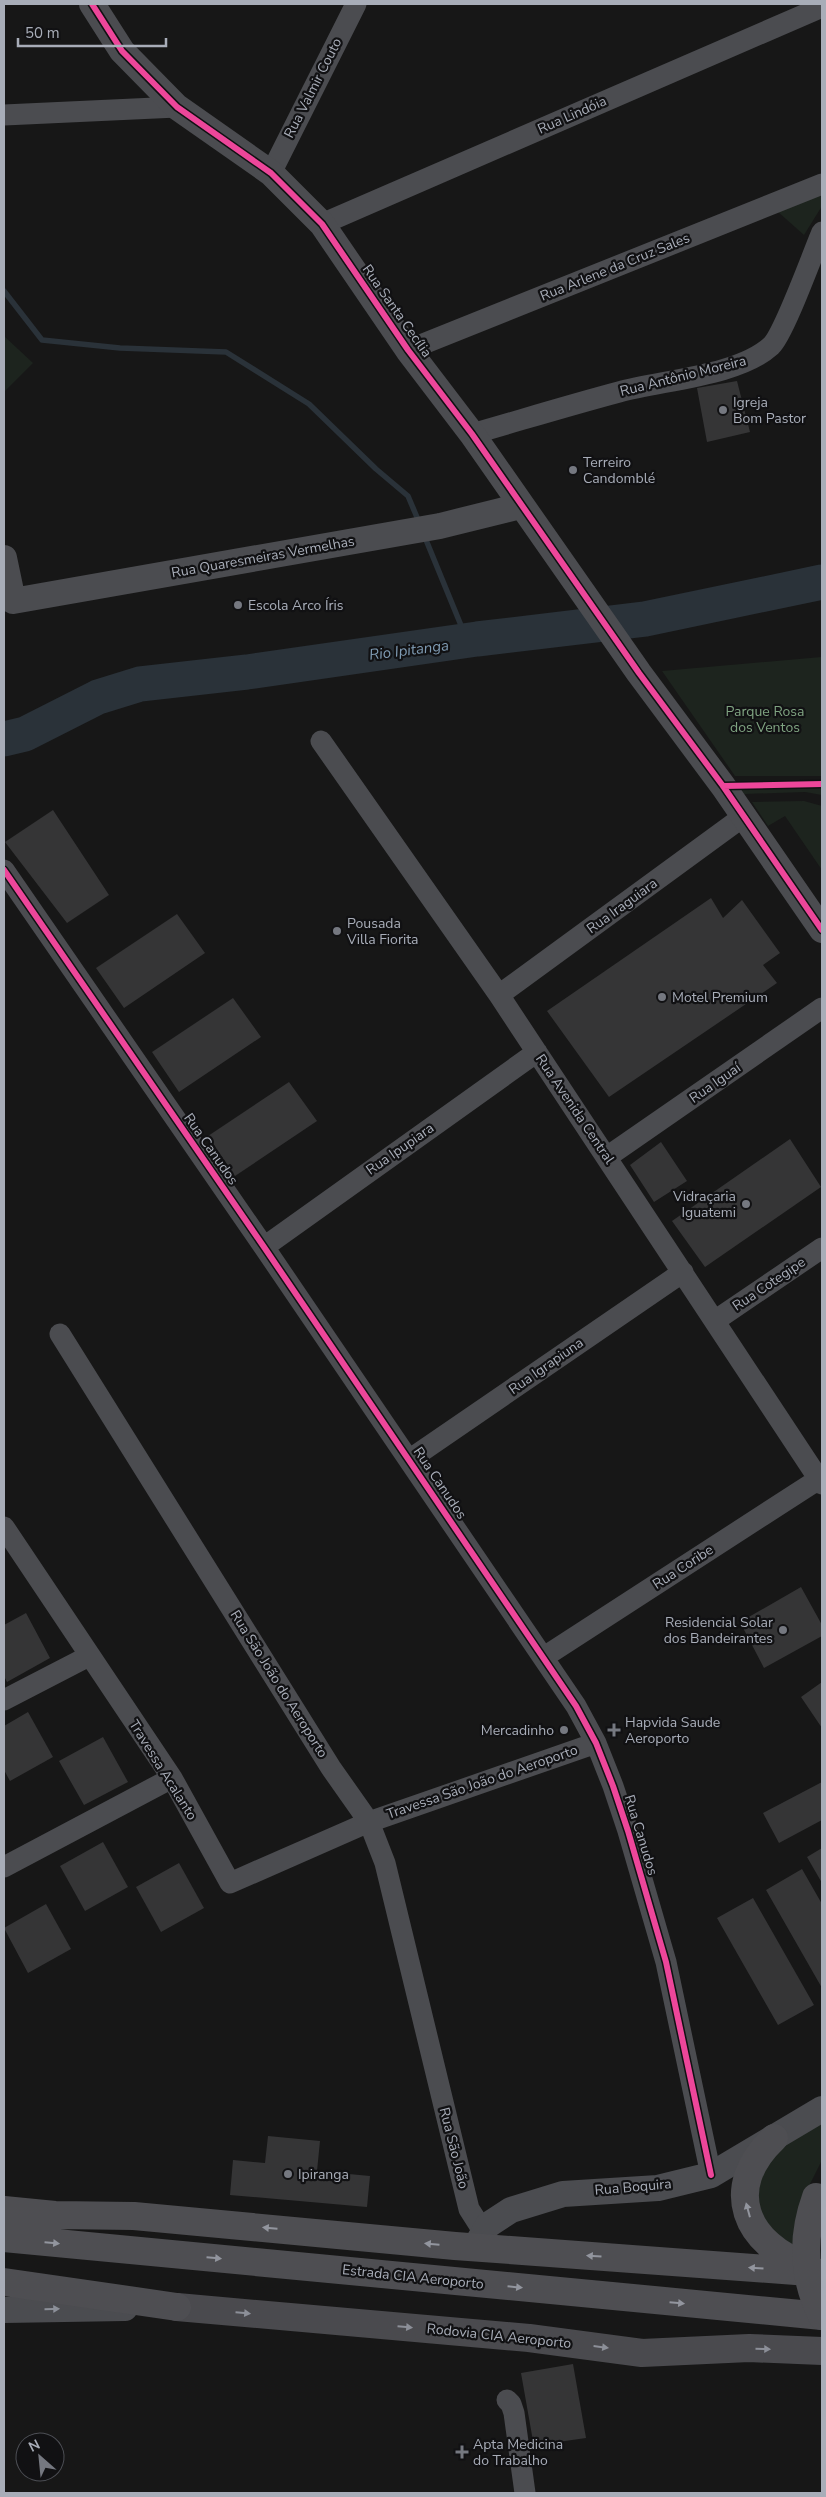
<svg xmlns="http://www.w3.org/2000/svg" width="826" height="2497" font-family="'Nunito Sans',sans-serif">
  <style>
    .green { fill: #1d241e }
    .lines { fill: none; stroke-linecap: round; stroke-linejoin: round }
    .stream { stroke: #2a3239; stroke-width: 5.5 }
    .river { stroke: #2a3239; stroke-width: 35 }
    .building { fill: #353536 }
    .minor { stroke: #4b4c50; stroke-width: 21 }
    .tertiary { stroke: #4b4c50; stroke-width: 26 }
    .secondary { stroke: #4a4a4e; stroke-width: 28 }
    .trunk { stroke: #4e4e52; stroke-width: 28 }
    .trunk-bridge { stroke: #4e4e52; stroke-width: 28 }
    .cycleway-casing { stroke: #111113; stroke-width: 9 }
    .cycleway { stroke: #ed469a; stroke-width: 6 }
    .oneway { fill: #92959e }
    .oneway2 { fill: #8c9099 }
    .oneway3 { fill: #8c8f98 }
    .poi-dot { fill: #757880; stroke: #111113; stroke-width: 2 }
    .labels { text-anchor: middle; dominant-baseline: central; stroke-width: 4.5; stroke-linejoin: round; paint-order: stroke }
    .street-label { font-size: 14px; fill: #a8adb8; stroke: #111113 }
    .poi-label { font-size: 14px; fill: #a8adb8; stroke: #111113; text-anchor: start }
    .park-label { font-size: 14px; fill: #7fa381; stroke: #111113 }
    .water-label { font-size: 15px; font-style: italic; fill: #7f9bb3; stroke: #111113 }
  </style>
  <rect width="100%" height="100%" fill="#171717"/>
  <path class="green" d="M822 191V206L804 235 777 211Z
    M4 336 33 363 4 392Z
    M822 657V776H735L662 671Z
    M822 788V795L805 792 744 794 740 789Z
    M804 801 822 806V870L785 816 768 826 752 802Z
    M822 2120V2160L801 2202 792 2254 764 2231 755 2185 778 2146Z"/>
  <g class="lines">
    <path class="stream" d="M4 291 42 340 120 348 226 352 309 404 376 469 408 496 419 522
      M424 535 467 640"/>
    <path class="river" d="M4 739 25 734 98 697 140 684 247 672 477 639 645 619 822 582"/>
  </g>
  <path class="building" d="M737 381 750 432 707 442 697 388Z
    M53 810 109 895 67 923 5 842Z
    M711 898 723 918 742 900 780 953 763 965 777 983 609 1097 547 1011Z
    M177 914 205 953 124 1008 96 968Z
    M233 998 261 1037 179 1092 152 1052Z
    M289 1082 317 1121 235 1176 208 1136Z
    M790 1139 821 1187 705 1267 672 1221Z
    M661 1142 687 1181 654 1202 630 1165Z
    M801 1587 822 1625V1636L764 1668 740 1622Z
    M26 1613 50 1658 7 1682 4 1676V1625Z
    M822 1682V1728L801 1697Z
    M28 1712 53 1757 10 1781 4 1770V1726Z
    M103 1737 128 1782 84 1805 59 1761Z
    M822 1782V1820L779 1843 763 1813Z
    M103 1842 128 1887 85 1911 60 1866Z
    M822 1848V1883L807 1857Z
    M179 1863 204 1908 161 1932 136 1887Z
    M802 1869 822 1904V1988L766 1890Z
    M753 1898 814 2005 778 2025 717 1918Z
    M46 1904 71 1949 28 1973 4 1928Z
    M268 2136 320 2141 317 2171 370 2176 367 2207 230 2195 233 2160 265 2163Z
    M573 2364 586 2438 544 2444 533 2441 521 2373Z"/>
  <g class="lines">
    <path class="minor" d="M4 115 177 107
      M271 173 356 4
      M322 224 822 7
      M408 350 822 184
      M472 434C521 420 570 405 619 392 662 380 738 376 771 346 784 334 813 253 822 232
      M321 741 499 995 822 1484
      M4 870 264 1247 576 1706 596 1743 613 1786 628 1831 666 1962 711 2175
      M499 995 744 816
      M607 1157 822 1008
      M264 1247 537 1052
      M716 1320 822 1248
      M60 1334 331 1768 369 1822 385 1863 469 2209 483 2231
      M409 1460 683 1272
      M4 1527 172 1778 230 1883 369 1822 596 1743
      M544 1657 822 1477
      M4 1700 89 1656
      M4 1867 172 1778
      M507 2400 511 2404 514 2413 525 2493"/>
    <path class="tertiary" d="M92 4 122 51 177 107 271 173 322 224 408 350 472 434 639 673 723 786 822 930
      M4 558 13 601 440 526 521 506
      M475 2247 488 2225 511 2210 563 2194 658 2188 711 2175 822 2109
      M4 2310 125 2308"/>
    <path class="secondary" d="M177 2307 529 2338 642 2353 749 2348 822 2351"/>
    <path class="trunk" d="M774 2138C721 2188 745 2245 809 2267
      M4 2210 55 2215 134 2216 455 2246 822 2273
      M4 2238 822 2316
      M4 2282 177 2307"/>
    <path class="trunk-bridge" d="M816 2197C801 2238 803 2277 822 2316"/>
    <g class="cycleway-casing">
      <path id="cycleway" d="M92 4 122 51 177 107 271 173 322 224 408 350 472 434 639 673 723 786 822 930
        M723 786 822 784
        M4 870 264 1247 576 1706 596 1743 613 1786 628 1831 666 1962 711 2175"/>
    </g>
    <use href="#cycleway" class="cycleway"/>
  </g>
  <defs><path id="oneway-solid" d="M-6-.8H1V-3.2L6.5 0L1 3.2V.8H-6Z" transform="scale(1.25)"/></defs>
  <g class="oneway">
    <use href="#oneway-solid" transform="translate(748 2210) rotate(-105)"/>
    <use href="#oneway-solid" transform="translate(270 2228) rotate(-175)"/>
    <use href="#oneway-solid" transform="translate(52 2243) rotate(5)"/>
    <use href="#oneway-solid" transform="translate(432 2244) rotate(-175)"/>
    <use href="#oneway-solid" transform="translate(594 2256) rotate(-176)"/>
    <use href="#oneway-solid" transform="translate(214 2258) rotate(5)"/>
    <use href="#oneway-solid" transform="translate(756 2268) rotate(-176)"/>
    <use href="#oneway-solid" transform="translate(515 2287) rotate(6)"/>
    <use href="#oneway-solid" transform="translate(677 2303) rotate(5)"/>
  </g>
  <use class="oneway2" href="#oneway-solid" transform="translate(52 2309) rotate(-1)"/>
  <g class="oneway3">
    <use href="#oneway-solid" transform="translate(243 2313) rotate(5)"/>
    <use href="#oneway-solid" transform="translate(405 2327) rotate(5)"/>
    <use href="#oneway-solid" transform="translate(601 2347) rotate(7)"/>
    <use href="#oneway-solid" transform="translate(763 2349) rotate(1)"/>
  </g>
  <g class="poi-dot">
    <circle cx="723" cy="410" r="5"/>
    <circle cx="573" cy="470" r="5"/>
    <circle cx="238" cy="605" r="5"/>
    <circle cx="337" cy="931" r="5"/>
    <circle cx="662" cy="997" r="5"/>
    <circle cx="746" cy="1204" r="5"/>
    <circle cx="783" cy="1630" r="5"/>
    <circle cx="564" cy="1730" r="5"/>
    <path d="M611.5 1722.5h5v5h5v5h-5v5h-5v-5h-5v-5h5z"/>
    <circle cx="288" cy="2174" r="5"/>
    <path d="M459.5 2444.5h5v5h5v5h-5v5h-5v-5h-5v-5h5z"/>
  </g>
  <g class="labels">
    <g class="street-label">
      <text transform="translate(313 88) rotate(-63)">Rua Valmir Couto</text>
      <text transform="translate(572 115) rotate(-24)">Rua Lindóia</text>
      <text transform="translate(615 267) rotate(-22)">Rua Arlene da Cruz Sales</text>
      <text transform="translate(397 311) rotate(55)">Rua Santa Cecília</text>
      <text transform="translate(683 376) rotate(-14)">Rua Antônio Moreira</text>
      <text transform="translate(263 557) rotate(-10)">Rua Quaresmeiras Vermelhas</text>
      <text transform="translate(622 906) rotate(-36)">Rua Iraguiara</text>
      <text transform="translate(715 1083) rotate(-35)">Rua Iguaí</text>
      <text transform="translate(575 1109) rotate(56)">Rua Avenida Central</text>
      <text transform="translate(211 1149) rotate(55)">Rua Canudos</text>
      <text transform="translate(400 1149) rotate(-35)">Rua Ipupiara</text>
      <text transform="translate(769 1284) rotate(-34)">Rua Cotegipe</text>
      <text transform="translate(546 1366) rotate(-35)">Rua Igrapiuna</text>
      <text transform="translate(440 1483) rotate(56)">Rua Canudos</text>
      <text transform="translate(683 1567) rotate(-33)">Rua Coribe</text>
      <text transform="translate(279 1684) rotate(58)">Rua São João do Aeroporto</text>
      <text transform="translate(163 1770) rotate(58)">Travessa Acalanto</text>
      <text transform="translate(482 1782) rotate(-19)">Travessa São João do Aeroporto</text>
      <text transform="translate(641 1835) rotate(73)">Rua Canudos</text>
      <text transform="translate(454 2148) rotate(76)">Rua São João</text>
      <text transform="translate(633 2187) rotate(-5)">Rua Boquira</text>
      <text transform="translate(413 2277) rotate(6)">Estrada CIA Aeroporto</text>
      <text transform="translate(499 2336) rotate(6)">Rodovia CIA Aeroporto</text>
    </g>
    <g class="poi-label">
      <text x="733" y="402">Igreja<tspan x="733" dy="16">Bom Pastor</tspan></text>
      <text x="583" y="462">Terreiro<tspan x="583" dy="16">Candomblé</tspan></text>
      <text x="248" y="605">Escola Arco Íris</text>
      <text x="347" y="923">Pousada<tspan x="347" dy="16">Villa Fiorita</tspan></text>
      <text x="672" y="997">Motel Premium</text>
      <text x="736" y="1196" text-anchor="end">Vidraçaria<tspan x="736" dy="16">Iguatemi</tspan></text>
      <text x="773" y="1622" text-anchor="end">Residencial Solar<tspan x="773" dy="16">dos Bandeirantes</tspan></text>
      <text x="625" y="1722">Hapvida Saude<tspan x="625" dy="16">Aeroporto</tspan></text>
      <text x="554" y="1730" text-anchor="end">Mercadinho</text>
      <text x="298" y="2174">Ipiranga</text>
      <text x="473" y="2444">Apta Medicina<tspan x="473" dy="16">do Trabalho</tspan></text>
    </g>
    <g class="park-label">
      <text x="765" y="711">Parque Rosa<tspan x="765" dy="16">dos Ventos</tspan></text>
    </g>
    <g class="water-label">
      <text transform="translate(409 650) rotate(-7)">Rio Ipitanga</text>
    </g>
  </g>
  <rect width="826" height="2497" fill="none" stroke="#a8adb8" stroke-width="10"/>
  <g transform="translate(40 2457) rotate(333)"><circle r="24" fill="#111113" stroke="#4d4f55"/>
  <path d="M0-4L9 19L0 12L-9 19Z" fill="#757880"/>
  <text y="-8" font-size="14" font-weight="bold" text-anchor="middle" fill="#a8adb8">N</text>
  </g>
  <path d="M18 38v8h148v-8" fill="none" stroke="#a8adb8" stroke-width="2.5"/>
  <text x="25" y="38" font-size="15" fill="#a8adb8" stroke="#111113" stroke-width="4" paint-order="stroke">50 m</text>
</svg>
